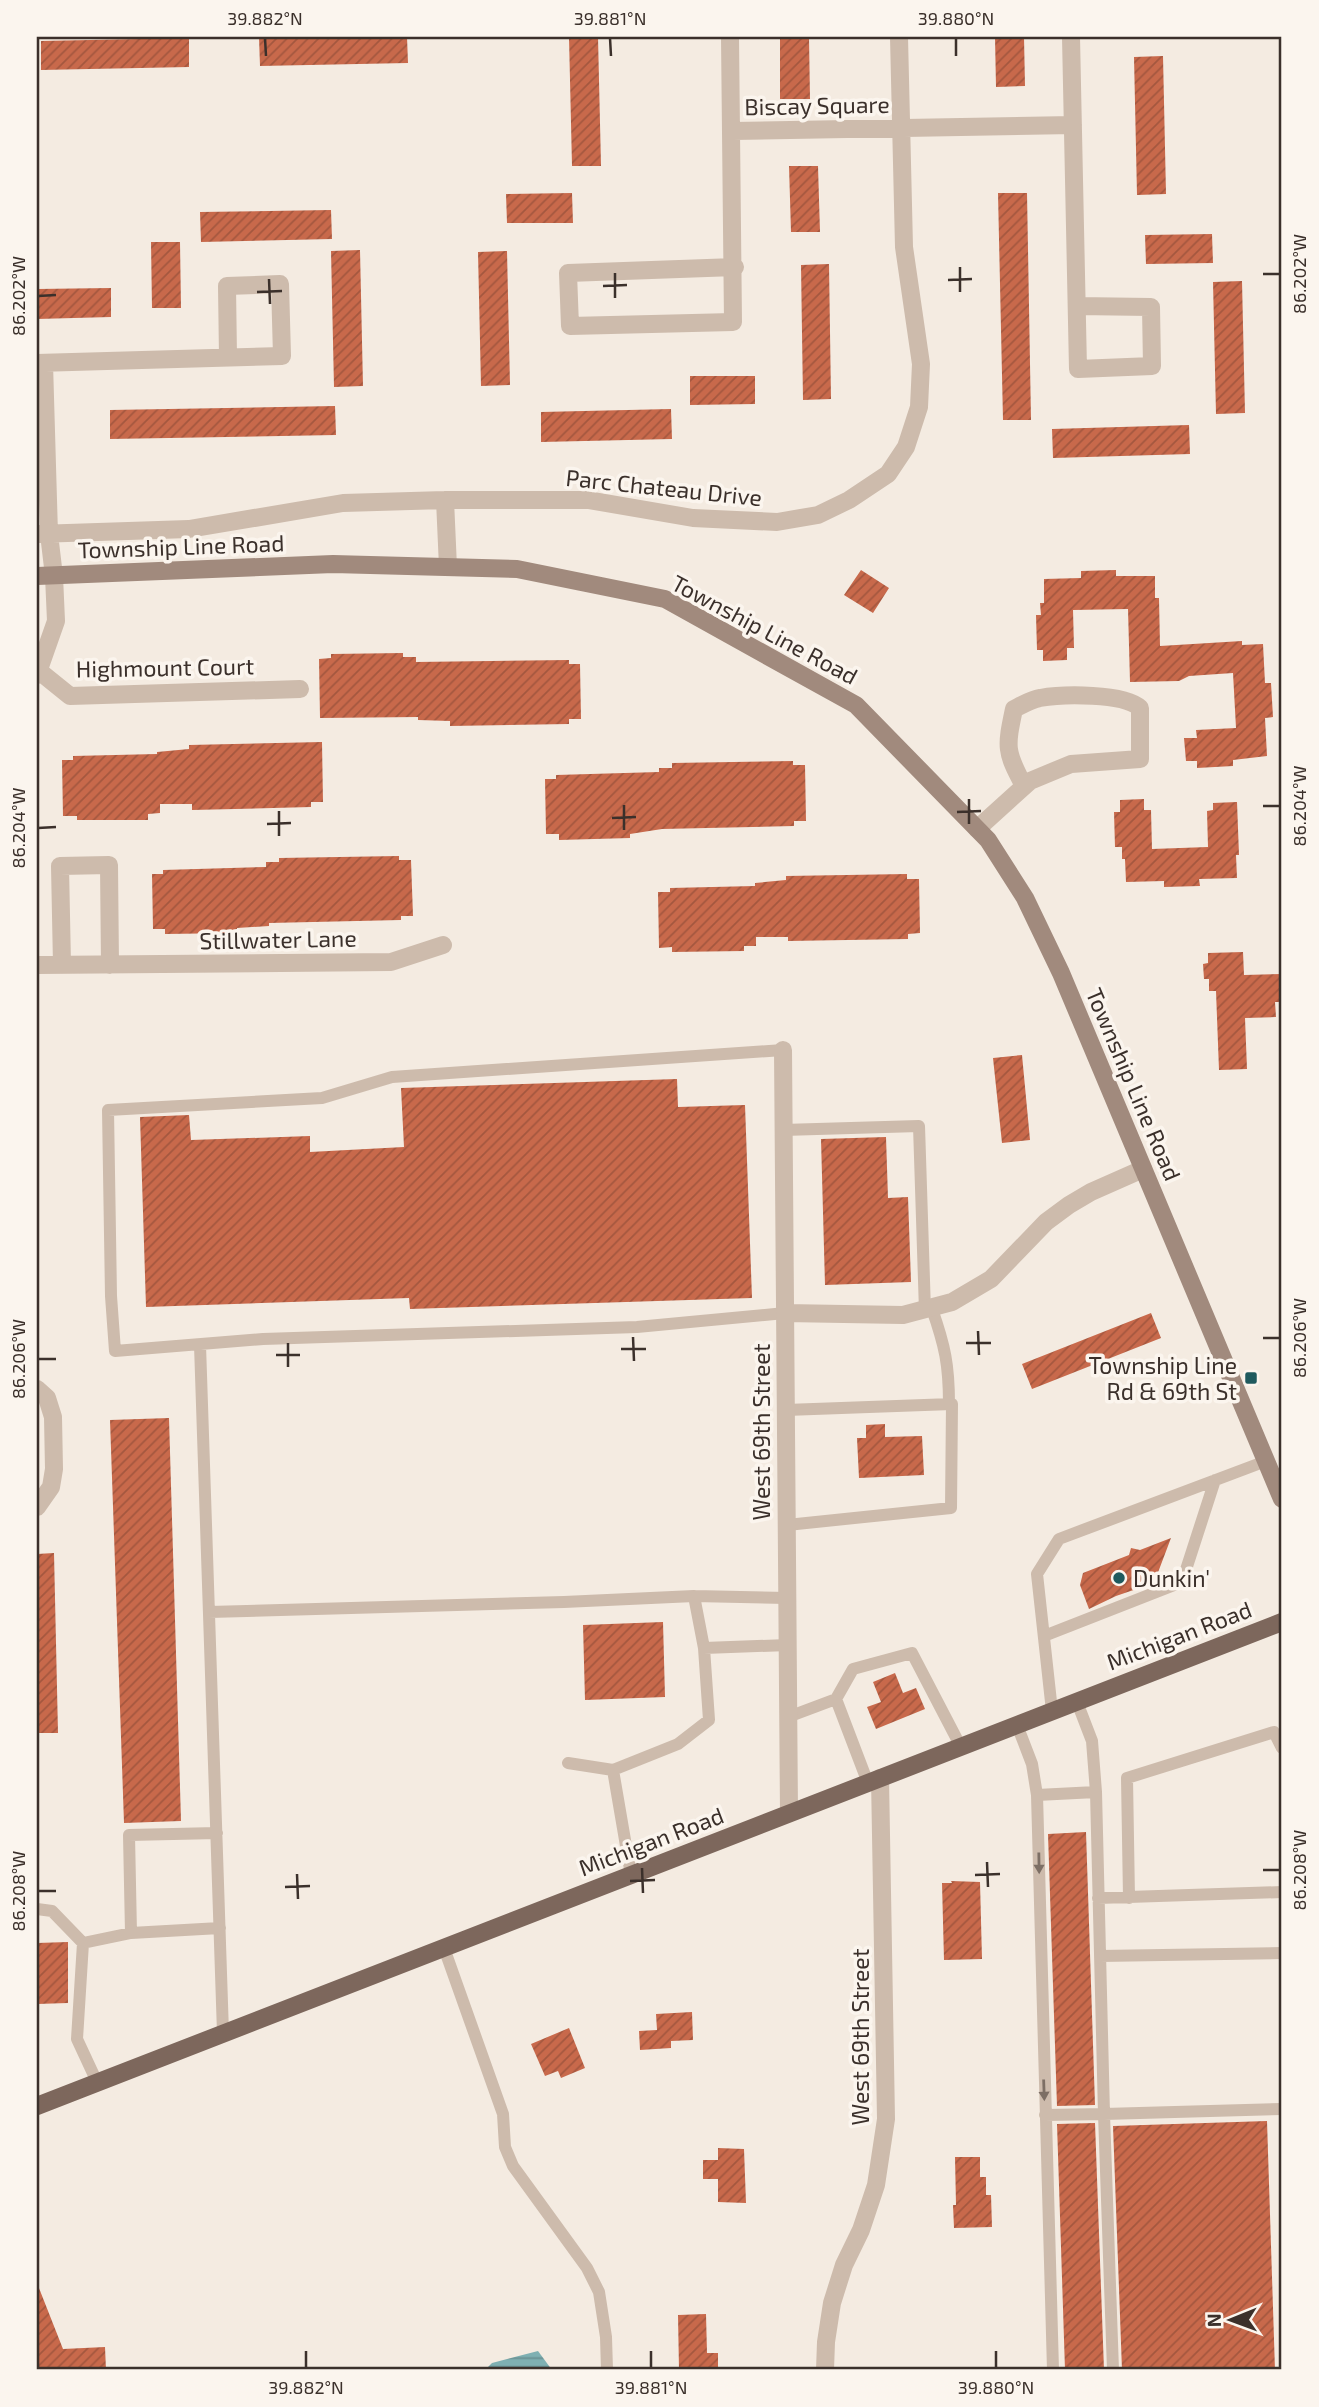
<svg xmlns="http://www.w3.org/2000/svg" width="1319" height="2407" font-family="'Exo 2',sans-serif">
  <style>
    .water { fill: url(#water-rules) }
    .building { fill: url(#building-hatch) }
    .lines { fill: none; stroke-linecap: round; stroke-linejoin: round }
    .service { stroke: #cdbbac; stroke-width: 12 }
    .minor { stroke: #cdbbac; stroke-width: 18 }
    .secondary { stroke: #a18a7d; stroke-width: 18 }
    .primary { stroke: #7d675c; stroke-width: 18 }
    .oneway { fill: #7d6f65 }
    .ticks { fill: none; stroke: #3b302b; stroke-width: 2.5 }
    .poi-dot { fill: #1f5a5e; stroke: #fbf5ee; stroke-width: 2.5 }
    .labels { text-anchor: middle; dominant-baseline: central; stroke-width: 7; stroke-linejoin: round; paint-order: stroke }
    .street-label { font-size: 23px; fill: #3b302b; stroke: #fbf5ee }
    .poi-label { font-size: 23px; fill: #3b302b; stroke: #fbf5ee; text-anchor: end }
    .neatline { fill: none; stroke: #3b302b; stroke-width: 2.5 }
    .ticks-label { font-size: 18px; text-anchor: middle; fill: #3b302b }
  </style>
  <defs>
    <pattern id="water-rules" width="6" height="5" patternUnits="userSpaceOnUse" patternTransform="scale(1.75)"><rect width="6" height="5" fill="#7fb0b2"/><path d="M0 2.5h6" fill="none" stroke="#699091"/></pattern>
    <pattern id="building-hatch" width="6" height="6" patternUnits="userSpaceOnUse" patternTransform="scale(1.75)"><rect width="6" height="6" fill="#c8694b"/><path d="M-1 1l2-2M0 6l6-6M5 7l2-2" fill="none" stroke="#a4573f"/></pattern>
  </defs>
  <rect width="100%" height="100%" fill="#f4ebe1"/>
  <path class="water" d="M538 2351 552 2370H485L492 2363Z"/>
  <path class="building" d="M259 37H407L408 63 260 66Z
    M569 37H598L601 166H572Z
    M780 37H809L810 99H780Z
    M995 37H1024L1025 86 996 87Z
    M189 38V67L41 70V41Z
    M1163 56 1166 194 1137 195 1134 57Z
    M789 166H818L820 232H791Z
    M572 193 573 223H507L506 194Z
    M998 193H1027L1031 420H1003Z
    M331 210 332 239 201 242 200 212Z
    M1212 234 1213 263 1146 264 1145 235Z
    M151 242H180L181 308H152Z
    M360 250 363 386 334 387 331 251Z
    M507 251 510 385 481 386 478 252Z
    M829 264 831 399 803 400 801 265Z
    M1242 281 1245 413 1216 414 1213 282Z
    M111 288V317L37 319V289Z
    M690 376H755V404L690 405Z
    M335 406 336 435 110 439V410Z
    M671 409 672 439 541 442V412Z
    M1189 425 1190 454 1053 458 1052 429Z
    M861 570 889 588 873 613 844 595Z
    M1116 570V576H1155V598H1159L1160 646 1242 641V645L1263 644 1265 683H1271L1273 717 1265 718 1267 756 1233 760V766L1197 768V761H1186L1184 738H1197L1196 730 1236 728 1233 673 1189 676 1179 681 1130 682 1128 609 1073 610 1074 648H1067V660L1043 661V650H1037L1036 615H1041L1040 603H1044V579L1081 578V571Z
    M403 653V657H416V662L569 660V664H580L581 719H569V724L450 726V721L418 720V717L320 718 319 659 331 658V654Z
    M322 742 323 802H311V807L192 810V804H160V813L148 814V820H77V816H63L62 760H73V756L157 754V752L189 749V745Z
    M793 761V765H805L806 821H794V826L662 829 630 834V838L559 840V834H546L545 779H556V775L659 772V768H672V763Z
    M1144 799V810H1151L1152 849 1208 847 1207 811 1213 810V803L1237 802 1239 855H1236L1237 878 1199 879 1200 886 1164 887V881L1126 882 1125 859H1122V847H1115L1114 812H1120V800Z
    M399 856V860H411L413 916H401V920L269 923V926L237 928V933L165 934V929H153L152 874H163V870L266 867V862H279V858Z
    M907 874V879H919L920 933 908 934V939L788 941V937H756V946H744V951L672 952V947L659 948 658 892H670V888L755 886V883L786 880V876Z
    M1243 952 1244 975 1282 974V1002H1275L1276 1017 1245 1018 1247 1069 1219 1070 1216 991H1209V979H1204L1203 964 1208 963V953Z
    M1022 1055 1030 1140 1002 1143 993 1058Z
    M677 1079 678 1107 745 1105 752 1298 410 1309 409 1298 146 1307 140 1117 189 1115 191 1140 310 1136V1152L404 1147 401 1088Z
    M886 1137 888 1198 908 1197 911 1282 825 1285 821 1139Z
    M1151 1313 1161 1338 1032 1389 1022 1364Z
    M169 1418 181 1821 124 1823 110 1420Z
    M885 1424V1437L922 1436 924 1475 859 1478 857 1438H866V1425Z
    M1171 1538 1154 1583 1116 1596 1089 1609 1080 1585 1083 1573 1129 1555 1131 1548 1140 1550Z
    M54 1553 58 1733H37V1554Z
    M663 1622 665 1697 585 1700 583 1625Z
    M895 1673 903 1693 916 1688 925 1709 876 1729 867 1707 881 1702 873 1682Z
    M1086 1832 1095 2105 1057 2106 1048 1834Z
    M951 1881 980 1882 982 1959 944 1960 942 1883H952Z
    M68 1942V2003L37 2004V1943Z
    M692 2012 693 2040 671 2041V2048L640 2050 639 2031 657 2030 656 2014Z
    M569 2028 585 2068 561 2078 558 2071 545 2076 531 2044Z
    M1267 2121 1275 2370H1122L1113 2126Z
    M1095 2123 1104 2370H1065L1057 2124Z
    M718 2148 744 2149 746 2203 718 2202V2179H703V2160H718Z
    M955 2157H980V2177H986V2195H991L992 2227 954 2228 953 2205H956Z
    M37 2283 63 2349 105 2347 106 2370H37Z
    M706 2314 707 2353H718V2370H679L678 2315Z"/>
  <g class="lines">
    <path class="service" d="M783 1050 392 1077 322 1098 108 1110 111 1296 115 1351 263 1339 637 1327 785 1313
      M783 1130 919 1126 925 1311
      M932 1309C945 1346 949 1365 949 1404
      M200 1345 223 2033
      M786 1410 952 1404 951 1508 787 1525
      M694 1596 787 1598
      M209 1612 564 1602 694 1596 704 1648 709 1720 678 1744 613 1770 631 1875
      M1044 1636 1182 1582 1215 1480
      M704 1648 788 1645
      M1052 1711 1037 1574 1059 1539 1266 1461
      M788 1717 836 1699
      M1017 1725 1032 1764 1037 1795 1096 1792 1092 1741 1077 1702
      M568 1763 613 1770
      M868 1783 836 1699 853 1669 912 1653 961 1747
      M1037 1795 1053 2370
      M1098 1898 1282 1892
      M1129 1898 1127 1778 1274 1732 1282 1748
      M37 1909 52 1911 83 1943 77 2039 97 2082
      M131 1933 220 1928
      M83 1943 131 1933 129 1835 217 1833
      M444 1948 503 2114 505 2147 513 2166 587 2268 599 2292 606 2337 607 2370
      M1100 1956 1282 1953
      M1045 2115 1104 2114 1096 1792
      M1113 2370 1104 2114 1282 2109"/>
    <path class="minor" d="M730 37 733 322 570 326 568 273 735 267
      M1071 37 1078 369 1152 366 1151 307 1077 306
      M733 131 1073 125
      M37 363 282 356 280 284 227 286 228 357
      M445 500 448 567
      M37 534 189 529 343 503 445 500H588L693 518 777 522 818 515 849 500 888 474 906 447 919 407 921 364 904 247 899 37
      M39 671 70 696 300 689
      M37 675 56 621 54 576 49 534 44 363
      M977 829 1030 781 1071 764 1140 759V708C1124 693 1063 694 1040 698 1032 699 1022 705 1014 709 1006 747 1005 751 1024 786
      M37 965 391 962 443 945
      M62 965 60 866 109 865 110 965
      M783 1050 789 1813
      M785 1313 903 1315 952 1302 991 1279 1046 1222 1069 1205 1091 1192 1143 1169
      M37 1389 47 1398 53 1417 54 1469 51 1487 37 1507
      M825 2370 826 2342 832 2303 844 2265 861 2230 876 2185 886 2119 880 1778"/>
    <path class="secondary" d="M37 576 333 564 517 569 665 599 856 705 988 840 1025 898 1061 973 1282 1499"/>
    <path class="primary" d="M37 2106 1282 1622"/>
  </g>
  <defs><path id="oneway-solid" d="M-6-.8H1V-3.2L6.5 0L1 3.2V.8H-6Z" transform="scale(1.75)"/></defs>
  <g class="oneway">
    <use href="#oneway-solid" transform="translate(1039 1863) rotate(89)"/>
    <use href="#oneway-solid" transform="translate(1044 2090) rotate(88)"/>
  </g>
  <path class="ticks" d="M265 38 266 56M610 38 611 56M956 38V56M960 267V292M615 273V298M1263 274H1280M269 279 270 304M948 280 972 279M603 286 627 285M257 292 282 291M38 296 56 295M969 799V824M624 805V830M1263 806H1280M279 811V836M957 812 981 811M612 818 636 817M267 824 291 823M38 828 56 827M978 1331 979 1355M633 1337 634 1361M1263 1338H1280M288 1343V1367M966 1343H991M621 1349H646M276 1355H300M38 1359H56M987 1862 988 1887M642 1868 643 1893M1263 1870H1280M297 1874 298 1899M975 1875 1000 1874M630 1881 655 1880M285 1887 310 1886M38 1891H56M306 2351V2368M651 2351V2368M996 2351V2368"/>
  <g class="poi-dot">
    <rect x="1244" y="1371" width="14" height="14" rx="3.5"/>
    <circle cx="1119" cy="1578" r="7"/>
  </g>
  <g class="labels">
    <g class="street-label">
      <text transform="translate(817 105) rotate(-1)">Biscay Square</text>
      <text transform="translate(664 487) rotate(6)">Parc Chateau Drive</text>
      <text transform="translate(181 546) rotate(-2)">Township Line Road</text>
      <text transform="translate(765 629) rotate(28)">Township Line Road</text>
      <text transform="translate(165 667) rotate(-1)">Highmount Court</text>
      <text transform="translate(278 939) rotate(-1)">Stillwater Lane</text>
      <text transform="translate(1134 1084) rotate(67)">Township Line Road</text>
      <text transform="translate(761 1432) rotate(-90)">West 69th Street</text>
      <text transform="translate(1179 1635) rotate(-21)">Michigan Road</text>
      <text transform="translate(651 1841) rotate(-21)">Michigan Road</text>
      <text transform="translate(860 2037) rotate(-90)">West 69th Street</text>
    </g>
    <g class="poi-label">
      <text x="1237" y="1365">Township Line<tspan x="1237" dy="26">Rd &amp; 69th St</tspan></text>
      <text x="1133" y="1578" text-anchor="start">Dunkin'</text>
    </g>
  </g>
  <rect width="1319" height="2407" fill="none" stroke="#fbf5ee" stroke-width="77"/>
  <g transform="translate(1231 2320) rotate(269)" stroke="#fbf5ee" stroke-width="5" paint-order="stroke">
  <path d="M0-5L12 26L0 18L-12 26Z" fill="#3b302b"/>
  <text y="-10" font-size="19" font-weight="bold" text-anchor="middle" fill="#3b302b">N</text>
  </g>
  <rect x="38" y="38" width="1242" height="2330" class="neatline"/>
  <g class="ticks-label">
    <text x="265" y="25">39.882°N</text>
    <text x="610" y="25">39.881°N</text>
    <text x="956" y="25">39.880°N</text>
    <text transform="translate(1300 274) rotate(-90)" y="6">86.202°W</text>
    <text transform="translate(19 296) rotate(-90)" y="6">86.202°W</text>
    <text transform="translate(1300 806) rotate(-90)" y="6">86.204°W</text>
    <text transform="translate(19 828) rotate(-90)" y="6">86.204°W</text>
    <text transform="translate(1300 1338) rotate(-90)" y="6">86.206°W</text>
    <text transform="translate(19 1359) rotate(-90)" y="6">86.206°W</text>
    <text transform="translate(1300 1870) rotate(-90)" y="6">86.208°W</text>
    <text transform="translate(19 1891) rotate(-90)" y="6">86.208°W</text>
    <text x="306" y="2394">39.882°N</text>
    <text x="651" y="2394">39.881°N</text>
    <text x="996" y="2394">39.880°N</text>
  </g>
</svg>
